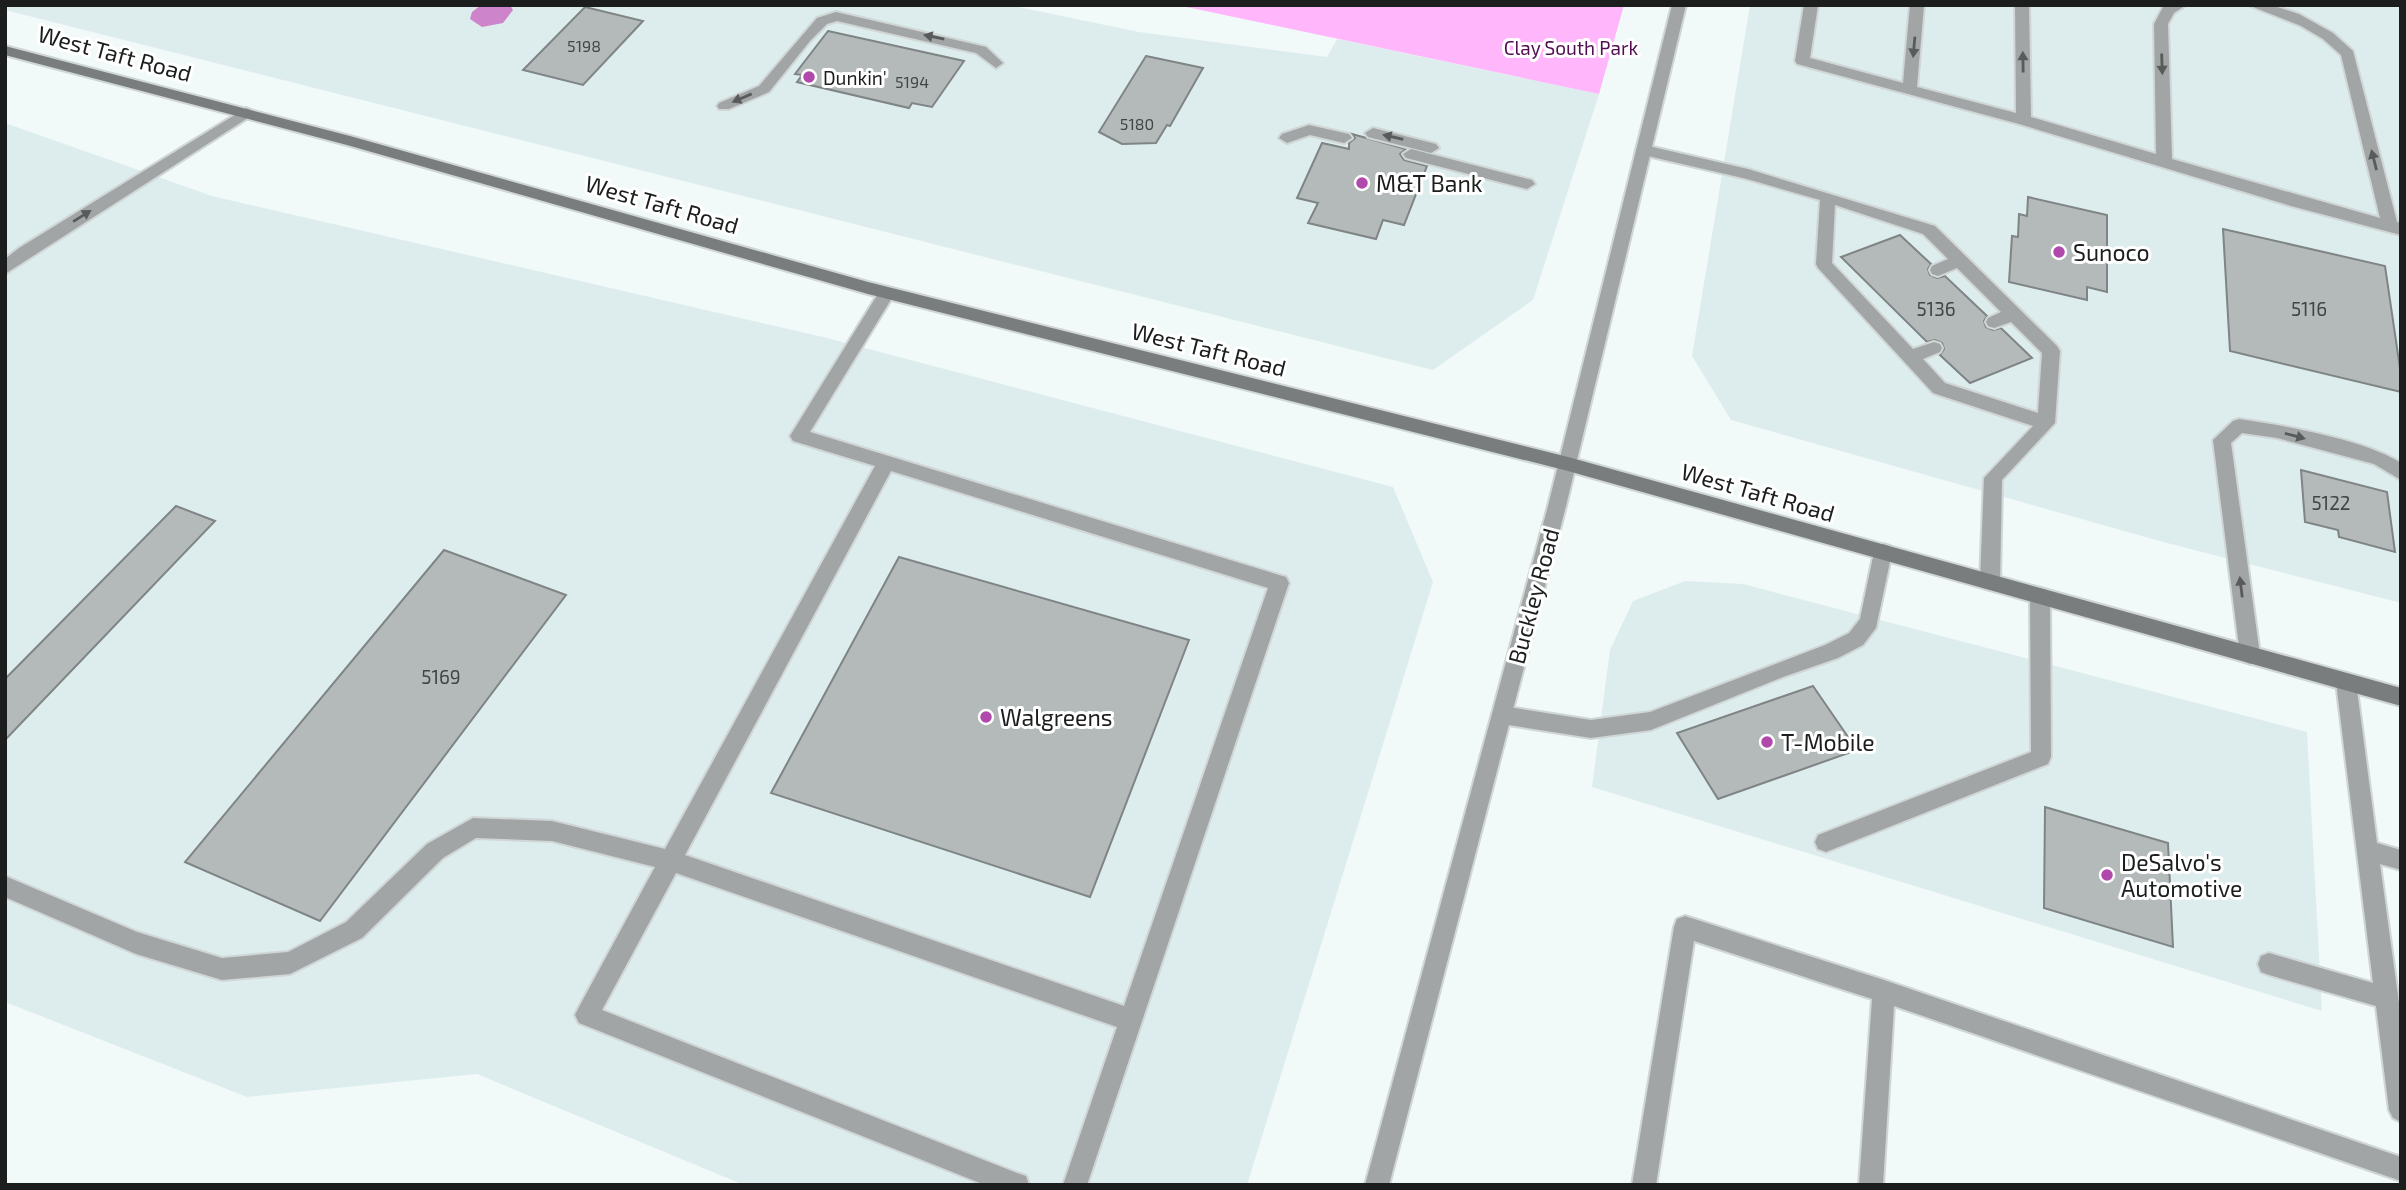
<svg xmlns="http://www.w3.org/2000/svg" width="2406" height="1190" font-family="'Exo 2',sans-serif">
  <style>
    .built { fill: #ddedee }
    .green { fill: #ffb6fa }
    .water { fill: #ce84ca }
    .building { fill: #b4baba; stroke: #7f8485; stroke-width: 2 }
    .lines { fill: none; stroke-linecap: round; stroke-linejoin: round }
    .service-casing { stroke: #d0d6d6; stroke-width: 4 }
    .tertiary-casing { stroke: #d0d6d6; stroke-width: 4 }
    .secondary-casing { stroke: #d0d6d6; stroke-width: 4 }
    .service { fill: #a2a5a5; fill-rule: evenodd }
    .tertiary { fill: #a2a5a5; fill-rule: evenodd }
    .secondary { fill: #7a7d7e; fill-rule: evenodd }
    .oneway { fill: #585b5b }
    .poi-dot { fill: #b149ad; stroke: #fff; stroke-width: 2.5 }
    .labels { text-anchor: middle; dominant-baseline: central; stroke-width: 6; stroke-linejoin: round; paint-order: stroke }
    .far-number-label { font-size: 16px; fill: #424545 }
    .far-park-label { font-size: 19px; fill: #520e50; stroke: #fff }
    .far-poi-label { font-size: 19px; fill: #1c1e1e; stroke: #fff; text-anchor: start }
    .number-label { font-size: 19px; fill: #424545 }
    .street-label { font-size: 23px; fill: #1c1e1e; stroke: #fff }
    .poi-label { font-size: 23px; fill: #1c1e1e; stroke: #fff; text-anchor: start }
  </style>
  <rect width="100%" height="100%" fill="#f2f9f9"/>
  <path class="built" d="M5 5H1009L1139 32 1327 57 1337 39 1599 94 1533 300 1433 370 5 10Z
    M1750 5H2401V603L2163 542 1731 420 1692 356Z
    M5 123 212 196 823 337 1393 487 1433 582 1247 1185H744L477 1074 247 1097 5 1002Z
    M1685 581 1743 584 2307 732 2322 1011 1592 787 1610 650 1633 601Z"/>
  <path class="green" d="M1177 5H1624L1599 94Z"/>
  <path class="water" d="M481 5H510L513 10 503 23 482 27 470 19 472 12Z"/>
  <path class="building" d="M585 7 643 21 583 85 523 70Z
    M828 31 964 61 932 107 912 103 909 108 797 82 802 75 795 74Z
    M1146 56 1203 68 1170 126 1167 125 1156 143 1122 144 1099 132Z
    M1352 134 1406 149 1400 154 1404 160 1427 166 1404 225 1383 220 1376 239 1308 223 1318 203 1297 198 1322 143 1349 149V143L1355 138Z
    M2028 197 2107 215V292L2087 287V300L2009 282 2012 236 2018 237 2019 214 2027 216Z
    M2223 229 2385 266 2401 375V392L2230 351Z
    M1900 235 1931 264 1928 269 1930 275 1937 278 1945 276 1987 316 1984 321 1986 327 1993 330 2001 328 2032 358 1970 383 1940 355 1944 349 1942 343 1935 340 1927 342 1841 257Z
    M2301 470 2387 492 2395 552 2339 537 2338 530 2305 522Z
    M176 506 215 521 5 740V679Z
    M444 550 566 595 320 921 185 862Z
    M899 557 1189 640 1090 897 771 793Z
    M1813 686 1857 750 1718 799 1677 733Z
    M2045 807 2168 843 2173 947 2044 908Z"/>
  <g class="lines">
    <g class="service-casing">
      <path id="service" d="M1804 5H1818L1810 58 1903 83 1910 5H1924L1917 87 2016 113 2015 5H2029L2031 117 2156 154 2154 24 2163 7 2186 5 2174 13 2168 24 2172 159 2380 218 2341 55 2323 39 2301 26 2248 5H2271L2299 14 2333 33 2353 51 2397 222 2401 223V235L2291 206 2019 124 1797 64 1795 61Z
        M836 12 986 47 1003 63 996 68 976 53 837 21 827 24 810 41 769 92 729 109H719L717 106 719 103 759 86 817 18Z
        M246 108 251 110 253 113 251 116 5 274V259L19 248Z
        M1309 125 1349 134 1352 138 1344 143 1310 135 1287 143 1279 138 1282 134Z
        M1373 128 1436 144 1439 148 1431 153 1368 137 1365 133Z
        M1644 145 1748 169 1935 226 2057 346 2060 351 2055 423 2002 480 2000 582 1997 588 1990 590 1983 588 1980 582 1984 478 2033 426 1933 393 1818 268 1816 264 1820 200 1747 179 1639 154 1636 150 1639 146ZM1835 205 1923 234 1948 259 1932 266 1930 270 1932 274 1938 276 1957 268 2001 312 1988 318 1986 322 1988 326 1994 328 2011 322 2042 353 2038 413 1945 383 1923 359 1940 352 1942 348 1940 344 1934 342 1913 349 1832 263Z
        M1411 149 1532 180 1535 184 1527 189 1406 158 1403 154Z
        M887 287 895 293 810 432 1279 575 1286 577 1289 583 1087 1185H1063L1117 1027 676 873 602 1010 1017 1173 1026 1176 1029 1185H985L579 1023 575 1015 579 1007 655 867 552 841 476 838 443 858 362 938 290 974 222 980 136 954 5 897V876L137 932 222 958 288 952 346 922 427 844 473 818 552 821 665 849 875 466 793 441 790 436 881 289ZM891 471 1268 588 1124 1006 685 855Z
        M2239 419C2282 425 2366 440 2401 463V480L2374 464 2277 438 2242 433 2231 443 2260 655 2257 661 2250 664 2243 661 2240 655 2213 440 2233 421Z
        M1883 544 1890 546 1892 552 1876 628 1863 645 1838 658 1783 677 1651 730 1591 738 1502 724 1495 721 1492 715 1495 709 1502 706 1591 720 1650 712 1825 645 1849 633 1860 619 1874 552 1876 546Z
        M2040 588 2047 590 2050 596 2051 757 2048 764 1826 852 1818 849 1815 842 1818 835 2031 752 2030 596 2033 590Z
        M2346 673 2353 676 2356 682 2377 843 2401 850V870L2380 864 2401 1018V1122L2393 1118 2389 1110 2376 1006 2269 975 2261 972 2258 964 2261 956 2269 953 2373 983 2336 682 2339 676Z
        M1685 916 1884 980 2401 1157V1181L1894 1006 1883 1185H1859L1872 999 1694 941 1656 1185H1632L1674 927 1677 919Z"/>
    </g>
    <g class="tertiary-casing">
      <path id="tertiary" d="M1672 5H1686L1566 506 1389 1185H1365L1548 506Z"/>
    </g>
    <g class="secondary-casing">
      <path id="secondary" d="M5 46 350 136 868 282 1568 457 2401 688V706L1568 471 868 294 347 145 5 55Z"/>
    </g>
    <use href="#service" class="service"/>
    <use href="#tertiary" class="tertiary"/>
    <use href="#secondary" class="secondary"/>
  </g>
  <defs><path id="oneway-solid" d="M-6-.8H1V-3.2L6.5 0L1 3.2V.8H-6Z" transform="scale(1.75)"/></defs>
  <g class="oneway">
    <use href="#oneway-solid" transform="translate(934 37) rotate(-168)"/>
    <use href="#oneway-solid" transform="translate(1914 47) rotate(95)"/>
    <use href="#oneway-solid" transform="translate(2023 62) rotate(-91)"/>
    <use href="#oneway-solid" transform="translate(2162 64) rotate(88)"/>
    <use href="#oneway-solid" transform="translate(742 98) rotate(157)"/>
    <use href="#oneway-solid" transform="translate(1393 137) rotate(-167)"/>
    <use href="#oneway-solid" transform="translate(2374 160) rotate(-104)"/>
    <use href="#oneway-solid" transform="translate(82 216) rotate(-32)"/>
    <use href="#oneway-solid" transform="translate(2295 436) rotate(15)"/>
    <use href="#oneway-solid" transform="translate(2241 587) rotate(-97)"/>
  </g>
  <g class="poi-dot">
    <circle cx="809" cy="77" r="7"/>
    <circle cx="1362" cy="183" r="7"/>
    <circle cx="2059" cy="252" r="7"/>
    <circle cx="986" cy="717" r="7"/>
    <circle cx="1767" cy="742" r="7"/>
    <circle cx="2107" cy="875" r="7"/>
  </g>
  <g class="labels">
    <g class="far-number-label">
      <text x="584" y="45">5198</text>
      <text x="912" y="81">5194</text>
      <text x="1137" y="123">5180</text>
    </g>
    <g class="far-park-label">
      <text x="1571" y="47">Clay South Park</text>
    </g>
    <g class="far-poi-label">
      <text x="823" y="77">Dunkin'</text>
    </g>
    <g class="number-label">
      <text x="1936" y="308">5136</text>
      <text x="2309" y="308">5116</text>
      <text x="2331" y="502">5122</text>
      <text x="441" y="676">5169</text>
    </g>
    <g class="street-label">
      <text transform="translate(115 53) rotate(15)">West Taft Road</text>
      <text transform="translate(662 204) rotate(16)">West Taft Road</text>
      <text transform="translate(1209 349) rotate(14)">West Taft Road</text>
      <text transform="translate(1758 492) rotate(16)">West Taft Road</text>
      <text transform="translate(1533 596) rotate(-75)">Buckley Road</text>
    </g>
    <g class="poi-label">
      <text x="1376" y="183">M&amp;T Bank</text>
      <text x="2073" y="252">Sunoco</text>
      <text x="1000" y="717">Walgreens</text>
      <text x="1781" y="742">T-Mobile</text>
      <text x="2121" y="862">DeSalvo's<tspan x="2121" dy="26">Automotive</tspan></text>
    </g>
  </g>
  <rect width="2406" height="1190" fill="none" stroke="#1c1e1e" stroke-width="14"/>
</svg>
